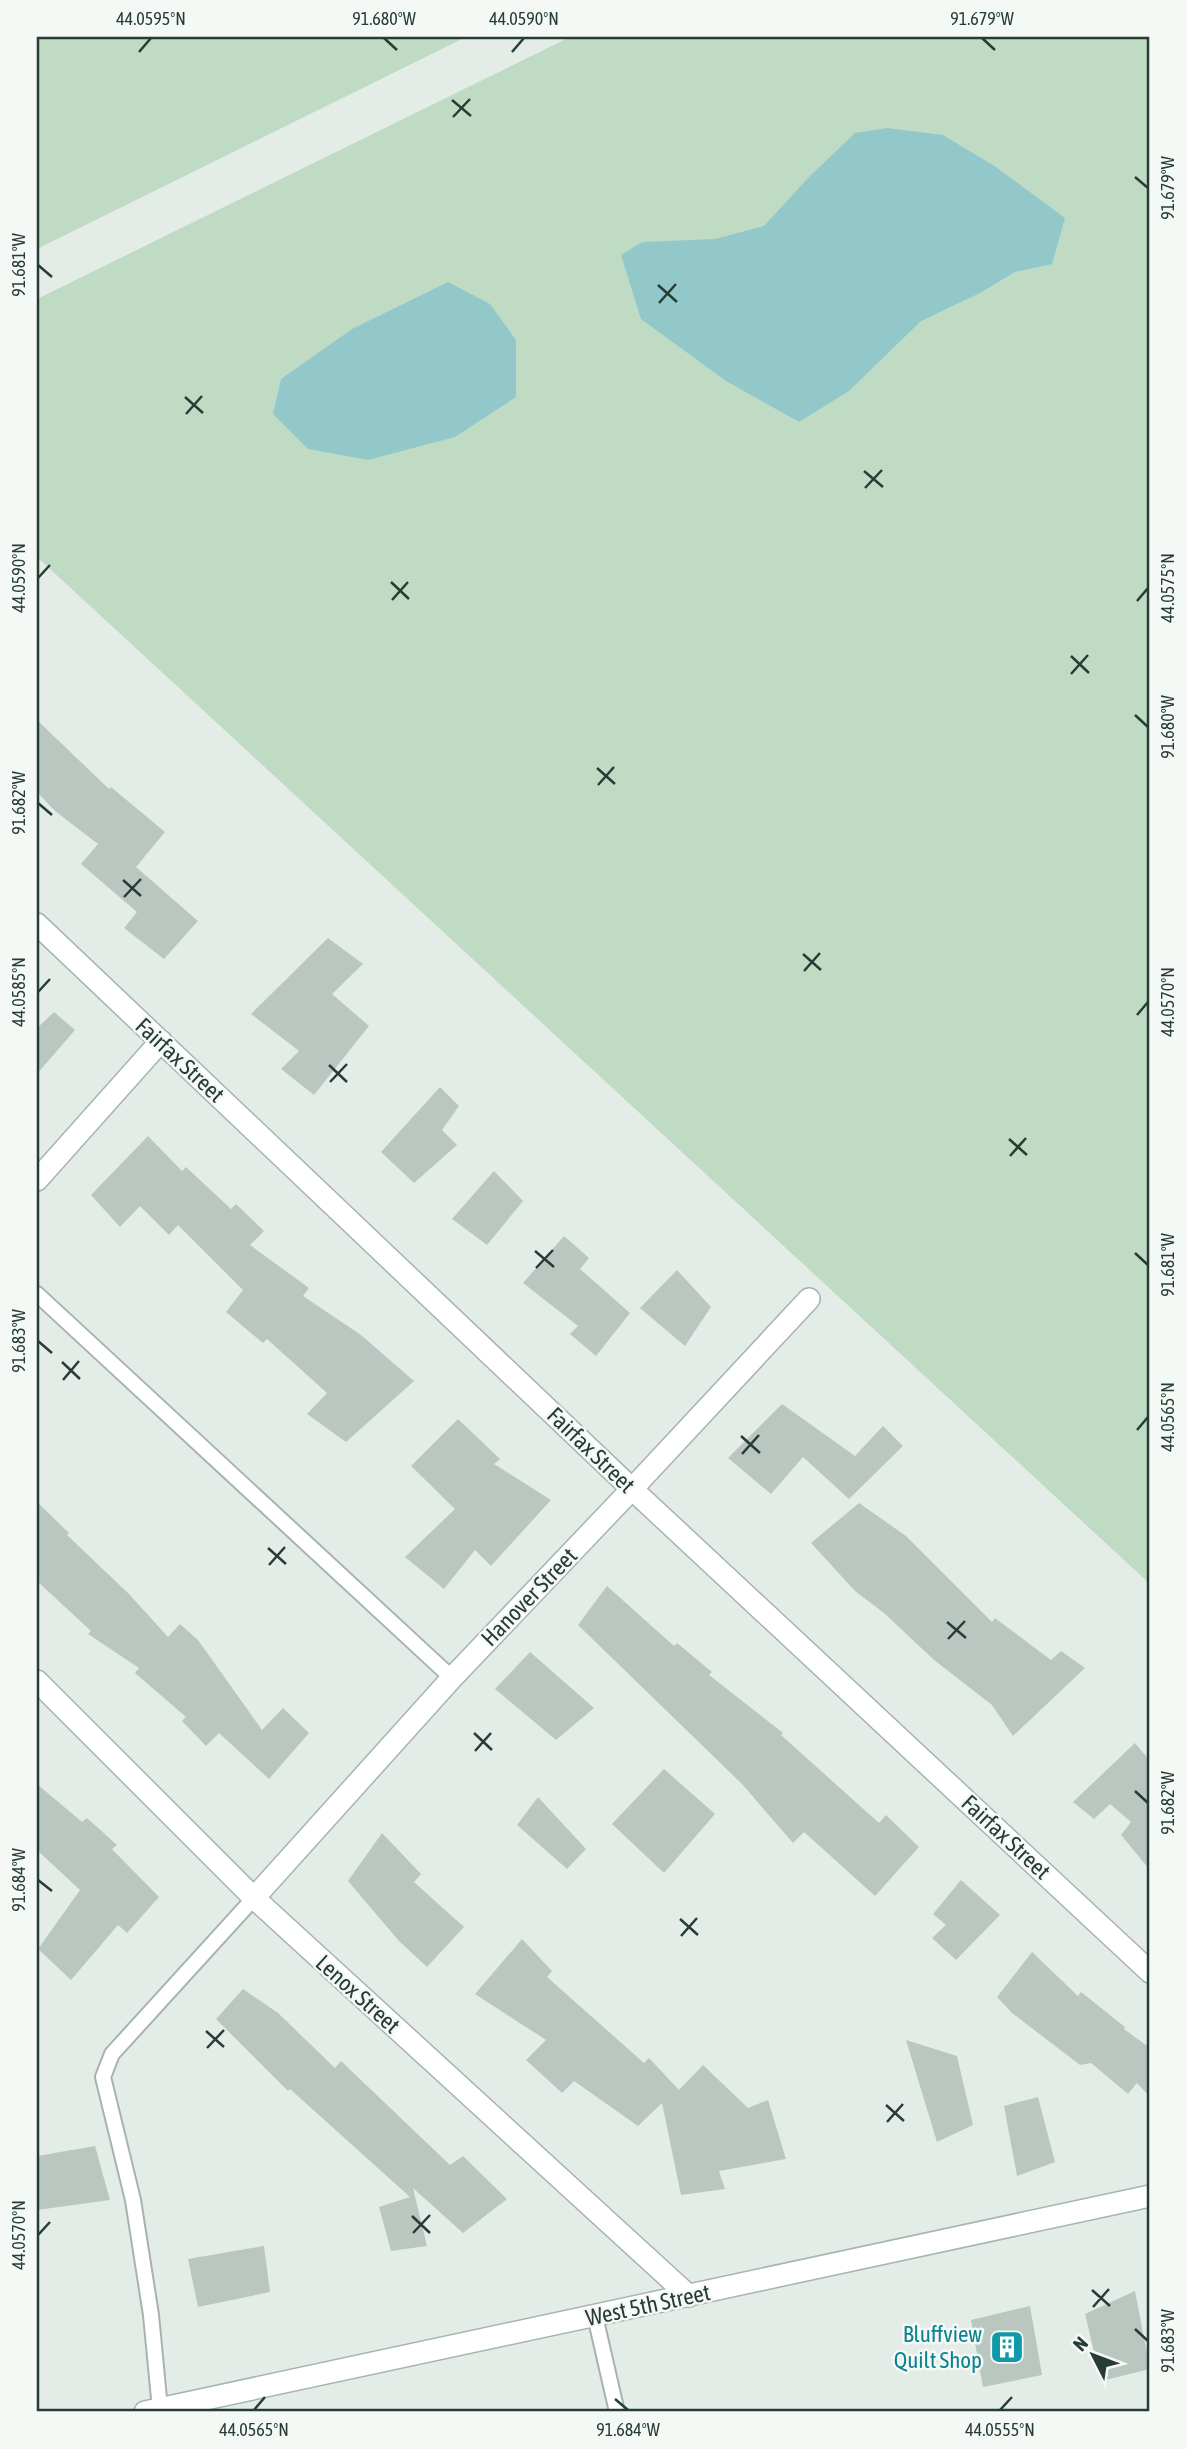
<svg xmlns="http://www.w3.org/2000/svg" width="1187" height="2449" font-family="'Asap Condensed',sans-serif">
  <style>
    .green { fill: #c0dbc4 }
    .water { fill: #93c8cb }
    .building { fill: #bac7c1 }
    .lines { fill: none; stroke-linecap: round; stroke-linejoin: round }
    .service-casing { stroke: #a7b4ae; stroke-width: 18 }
    .minor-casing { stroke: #a7b4ae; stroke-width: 24 }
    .secondary-casing { stroke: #a4b7ae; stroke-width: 24 }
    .service { stroke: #fff; stroke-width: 14 }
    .minor { stroke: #fff; stroke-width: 21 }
    .secondary { stroke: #fff; stroke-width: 21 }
    .ticks { fill: none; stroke: #263c34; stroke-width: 2.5 }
    .labels { text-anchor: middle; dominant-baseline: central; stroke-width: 5; stroke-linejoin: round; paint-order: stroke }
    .street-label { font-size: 23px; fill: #263c34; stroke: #f5f9f6 }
    .culture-label { font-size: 23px; fill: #0d838f; stroke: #f5f9f6; text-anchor: end }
    .neatline { fill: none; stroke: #263c34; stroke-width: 2.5 }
    .ticks-label { font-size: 18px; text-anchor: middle; fill: #263c34 }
  </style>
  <rect width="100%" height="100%" fill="#e4ece8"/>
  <path class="green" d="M37 37H466L37 249Z
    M570 37H1150V1584L37 557V299Z"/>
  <path class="water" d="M887 128 943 135 996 167 1065 218 1052 264 1015 272 980 293 921 321 849 391 799 422 726 381 641 319 621 255 642 242 715 239 764 226 809 177 855 133Z
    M448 282 490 304 516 340V397L455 437 368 460 308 449 273 414 281 379 352 329Z"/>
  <path class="building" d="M37 720 109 789 111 787 165 832 136 867 198 921 164 959 124 928 137 912 81 864 98 844 55 811 37 792Z
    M328 938 363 964 332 994 369 1026 314 1095 281 1069 299 1051 251 1014Z
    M54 1012 75 1030 37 1074V1028Z
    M440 1087 459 1106 442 1130 457 1145 414 1183 381 1152Z
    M148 1136 182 1171 186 1167 231 1209 236 1204 264 1231 250 1245 309 1288 303 1296 361 1335 414 1381 346 1442 307 1414 327 1393 267 1339 263 1343 226 1312 243 1290 178 1225 169 1235 140 1206 120 1227 91 1195Z
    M494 1171 523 1201 487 1245 452 1219Z
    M564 1236 589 1258 580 1269 630 1313 596 1356 570 1334 578 1326 523 1283Z
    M677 1270 711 1307 685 1346 640 1308Z
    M782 1404 855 1456 883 1426 903 1446 849 1499 803 1457 771 1494 728 1458Z
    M458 1419 500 1459 494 1464 551 1500 491 1566 475 1550 444 1589 405 1557 455 1509 411 1466Z
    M37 1502 69 1533 67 1535 129 1594 168 1637 180 1624 198 1640 262 1730 283 1708 309 1733 269 1779 219 1733 206 1746 182 1721 186 1717 135 1673 139 1668 88 1634 91 1631 37 1581Z
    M859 1503 906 1536 992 1622 995 1618 1051 1660 1061 1651 1085 1668 1013 1736 992 1705 934 1660 884 1613 855 1591 811 1543Z
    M607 1586 674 1646 677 1643 712 1672 709 1675 783 1733 781 1735 879 1823 886 1815 919 1847 875 1896 804 1832 793 1843 742 1784 578 1625Z
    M530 1652 594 1708 556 1740 495 1689Z
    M1135 1743 1150 1761V1870L1121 1835 1131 1822 1110 1804 1094 1819 1073 1802Z
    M664 1769 715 1814 664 1873 612 1824Z
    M37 1784 82 1822 87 1818 117 1845 112 1849 159 1897 127 1933 118 1925 71 1980 38 1949 80 1890 37 1850Z
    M538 1797 586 1849 567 1869 517 1825Z
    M382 1833 421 1874 414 1882 464 1927 427 1967 399 1941 348 1881Z
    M961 1880 1000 1915 956 1960 932 1938 946 1925 933 1914Z
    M522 1939 552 1971 547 1977 644 2063 649 2058 679 2090 703 2065 748 2108 768 2100 786 2159 719 2171 725 2189 681 2195 662 2103 638 2126 574 2081 562 2093 526 2060 546 2040 475 1994Z
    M1032 1952 1078 1996 1081 1992 1125 2027 1124 2029 1150 2048V2097L1137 2083 1128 2094 1091 2063 1080 2065 1012 2013 997 1997Z
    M243 1989 278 2013 335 2068 341 2061 450 2165 463 2156 507 2199 463 2233 413 2188 427 2246 391 2251 379 2207 410 2197 290 2089 288 2091 216 2019Z
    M906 2040 957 2056 973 2125 937 2142Z
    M1038 2097 1055 2162 1017 2176 1004 2106Z
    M95 2146 110 2200 37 2210V2156Z
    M264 2246 270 2292 198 2307 188 2259Z
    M1135 2291 1150 2369 1101 2381 1085 2314Z
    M1030 2306 1042 2375 983 2387 971 2320Z"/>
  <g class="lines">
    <g class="service-casing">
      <path id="service" d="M37 1294 452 1678
        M595 2316 617 2412
        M160 2409 151 2315 133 2200 103 2077 112 2054 254 1898"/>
    </g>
    <g class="minor-casing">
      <path id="minor" d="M37 924 632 1489 1150 1972
        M37 1180 161 1041
        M37 1681 254 1898 689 2296
        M254 1898 452 1678 632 1489 809 1299"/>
    </g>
    <g class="secondary-casing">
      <path id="secondary" d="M145 2412 1150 2196"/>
    </g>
    <use href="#service" class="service"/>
    <use href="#minor" class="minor"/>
    <use href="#secondary" class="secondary"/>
  </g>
  <path class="ticks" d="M384 38 397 50M982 38 995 50M139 52 151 38M512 52 524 38M452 100 471 116M453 117 470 99M1135 177 1148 188M38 265 52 277M658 285 677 302M659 303 676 284M185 397 203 413M186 414 202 396M864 471 883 487M865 488 882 470M38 578 50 565M391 582 409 599M392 600 408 582M1137 601 1148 588M1071 656 1089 673M1071 674 1088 655M1135 715 1148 727M597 768 615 784M598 785 614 767M38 803 52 815M123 880 141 896M124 897 141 879M803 954 821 970M804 971 820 953M38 992 50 979M1137 1015 1148 1002M329 1065 347 1082M330 1082 347 1064M1009 1139 1027 1155M1010 1156 1026 1138M535 1251 554 1267M1135 1253 1148 1265M536 1268 553 1250M38 1341 52 1353M62 1362 80 1379M63 1380 79 1361M1137 1430 1148 1417M741 1436 760 1453M742 1454 759 1435M268 1548 286 1564M269 1565 285 1547M947 1622 966 1638M948 1639 965 1621M474 1733 492 1750M475 1751 491 1733M1135 1791 1148 1803M38 1880 52 1891M680 1919 698 1935M681 1936 697 1918M206 2031 224 2047M207 2048 224 2030M886 2105 904 2121M887 2122 903 2104M412 2216 430 2233M413 2233 430 2215M38 2235 50 2222M1092 2290 1110 2306M1093 2307 1109 2289M1135 2329 1148 2341M615 2399 628 2410M254 2410 265 2397M1000 2410 1012 2397"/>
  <defs>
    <g id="building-square" transform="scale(1.75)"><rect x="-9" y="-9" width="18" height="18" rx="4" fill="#0f9aa8" stroke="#f5f9f6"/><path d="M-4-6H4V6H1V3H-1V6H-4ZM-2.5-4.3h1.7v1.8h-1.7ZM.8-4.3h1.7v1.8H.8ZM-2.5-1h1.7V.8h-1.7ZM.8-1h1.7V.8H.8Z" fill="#fff"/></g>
  </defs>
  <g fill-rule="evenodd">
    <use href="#building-square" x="1007" y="2347"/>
  </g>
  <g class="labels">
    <g class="street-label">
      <text transform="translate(180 1060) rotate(43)">Fairfax Street</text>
      <text transform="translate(591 1450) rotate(44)">Fairfax Street</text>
      <text transform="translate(529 1597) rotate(-46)">Hanover Street</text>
      <text transform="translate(1006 1837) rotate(43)">Fairfax Street</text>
      <text transform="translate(358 1994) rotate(42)">Lenox Street</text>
      <text transform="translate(648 2305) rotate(-12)">West 5th Street</text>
    </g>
    <g class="culture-label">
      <text x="982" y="2334">Bluffview<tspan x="982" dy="26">Quilt Shop</tspan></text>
    </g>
  </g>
  <rect width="1187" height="2449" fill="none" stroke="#f5f9f6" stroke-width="77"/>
  <g transform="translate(1093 2355) rotate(312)" stroke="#f5f9f6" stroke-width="5" paint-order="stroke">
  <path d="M0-5L12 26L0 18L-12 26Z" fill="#263c34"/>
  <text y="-10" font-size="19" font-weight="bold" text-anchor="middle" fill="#263c34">N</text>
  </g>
  <rect x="38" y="38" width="1110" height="2372" class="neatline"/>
  <g class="ticks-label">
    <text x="151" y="25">44.0595°N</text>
    <text x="384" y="25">91.680°W</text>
    <text x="524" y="25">44.0590°N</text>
    <text x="982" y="25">91.679°W</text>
    <text transform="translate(1168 188) rotate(-90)" y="6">91.679°W</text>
    <text transform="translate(19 265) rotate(-90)" y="6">91.681°W</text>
    <text transform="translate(19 578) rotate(-90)" y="6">44.0590°N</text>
    <text transform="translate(1168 588) rotate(-90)" y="6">44.0575°N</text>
    <text transform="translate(1168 727) rotate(-90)" y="6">91.680°W</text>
    <text transform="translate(19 803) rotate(-90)" y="6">91.682°W</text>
    <text transform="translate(19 992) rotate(-90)" y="6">44.0585°N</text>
    <text transform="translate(1168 1002) rotate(-90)" y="6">44.0570°N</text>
    <text transform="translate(1168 1265) rotate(-90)" y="6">91.681°W</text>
    <text transform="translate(19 1341) rotate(-90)" y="6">91.683°W</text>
    <text transform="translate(1168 1417) rotate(-90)" y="6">44.0565°N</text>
    <text transform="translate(1168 1803) rotate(-90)" y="6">91.682°W</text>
    <text transform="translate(19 1880) rotate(-90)" y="6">91.684°W</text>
    <text transform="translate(19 2235) rotate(-90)" y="6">44.0570°N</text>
    <text transform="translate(1168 2341) rotate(-90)" y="6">91.683°W</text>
    <text x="254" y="2436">44.0565°N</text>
    <text x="628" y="2436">91.684°W</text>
    <text x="1000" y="2436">44.0555°N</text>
  </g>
</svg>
